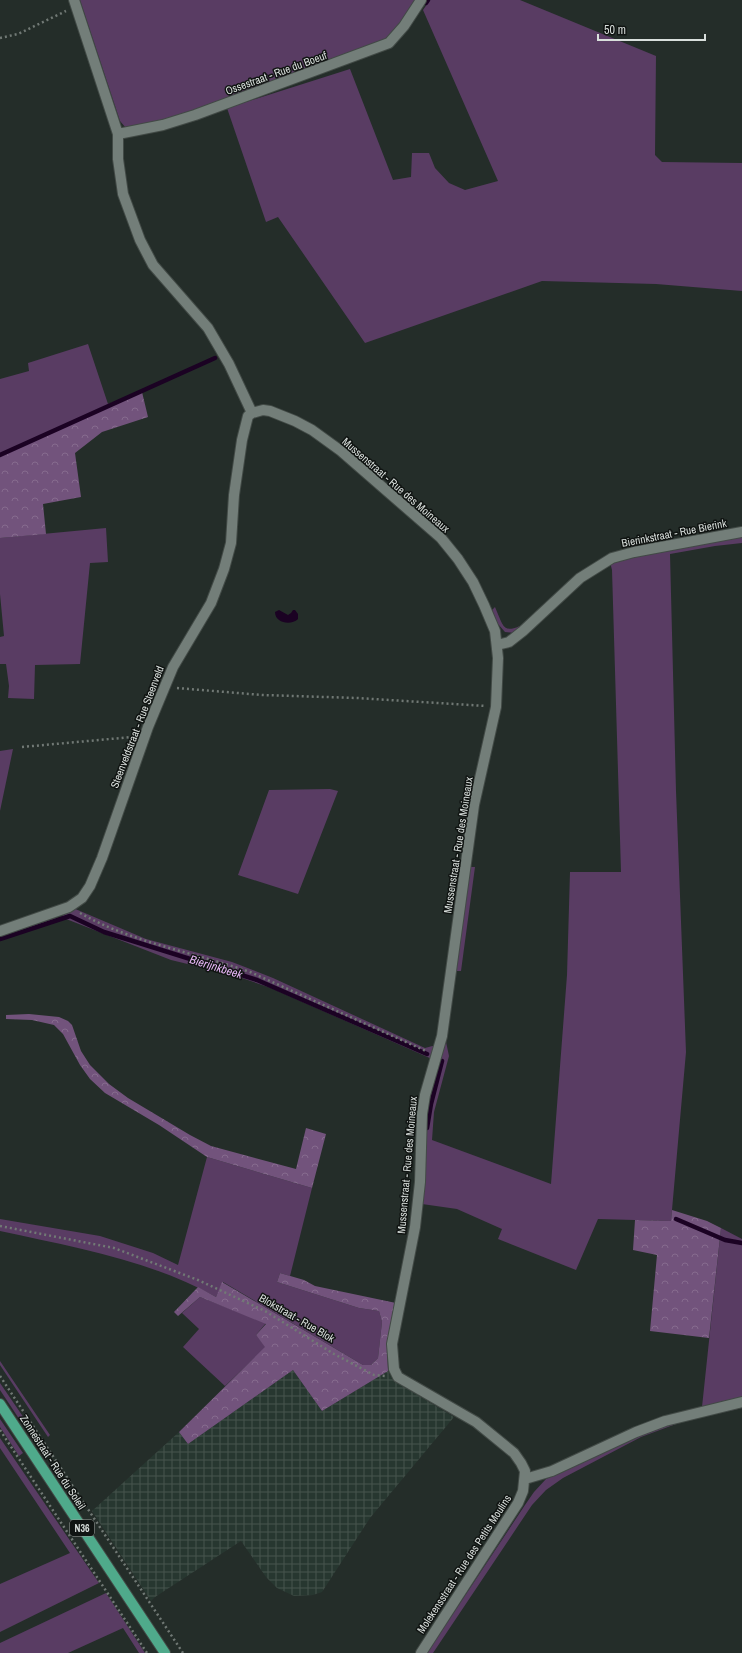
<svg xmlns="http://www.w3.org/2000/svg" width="742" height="1653" font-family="'Archivo Narrow',sans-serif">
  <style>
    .industrial { fill: url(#industrial-grid) }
    .green { fill: #593c63 }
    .forest { fill: url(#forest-crowns) }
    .water { fill: #1b0223 }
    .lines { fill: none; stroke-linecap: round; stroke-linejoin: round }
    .stream { stroke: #1b0223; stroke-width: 4.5 }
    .minor-casing { stroke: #424a46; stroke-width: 12 }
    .major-casing { stroke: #424a46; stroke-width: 12 }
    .path { stroke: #717975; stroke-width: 2.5; stroke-dasharray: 2 3; stroke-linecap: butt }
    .minor { stroke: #737e79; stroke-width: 10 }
    .major { stroke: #4faa8b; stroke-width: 10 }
    .labels { text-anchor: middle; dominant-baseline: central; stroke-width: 3; stroke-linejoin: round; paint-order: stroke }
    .shield { fill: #101412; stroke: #9da29f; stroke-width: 1 }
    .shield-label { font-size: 10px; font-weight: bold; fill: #d9dfdc }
    .street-label { font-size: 11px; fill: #d9dfdc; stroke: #101412 }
    .water-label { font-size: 12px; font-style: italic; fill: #e7b6f7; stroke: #101412 }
  </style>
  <defs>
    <pattern id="industrial-grid" width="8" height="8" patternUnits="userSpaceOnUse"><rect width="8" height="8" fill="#273730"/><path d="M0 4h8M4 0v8" fill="none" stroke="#46544d"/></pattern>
    <pattern id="forest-crowns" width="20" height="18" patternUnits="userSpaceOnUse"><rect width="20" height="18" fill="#72537c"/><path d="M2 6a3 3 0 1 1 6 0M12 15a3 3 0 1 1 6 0" fill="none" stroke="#866b8e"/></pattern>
  </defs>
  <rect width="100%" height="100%" fill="#242d29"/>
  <path class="industrial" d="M293 1370 322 1411 388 1371 392 1379 399 1384 454 1417 370 1518 322 1592 313 1595 294 1596 277 1588 266 1577 241 1541 155 1597 151 1601 92 1511 179 1432 188 1444Z"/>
  <path class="green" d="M80 0H418L393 34 377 45 179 118 126 128 120 121Z
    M430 0H520L656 56 655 155 662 162 742 163V291L656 284 542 281 365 343 278 217 266 222 227 108 350 69 393 180 411 177 412 153H429L435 168 449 183 465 190 498 181 423 10Z
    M88 344 108 404 0 455V379L29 371 28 363Z
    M106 528 108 562 90 563 80 664 35 665 34 699 8 698 9 686 6 664H0V637L4 636 0 594V538Z
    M742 534V543L715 546 670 554 676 791 686 1052 671 1221 598 1219 576 1270 498 1239 502 1229 457 1209 422 1204 425 1119 431 1087 445 1037 449 1056 434 1112 432 1140 551 1184 567 975 570 872H621L612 570 610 562 631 556Z
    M495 607C504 628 503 635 526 623L515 633 505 632 498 624 492 610Z
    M13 749 0 811V751Z
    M330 789 338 791 298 894 238 875 269 790Z
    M468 867H475L461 971H456Z
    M73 908 146 939 232 962 273 978 425 1048 436 1045 432 1059 271 988 233 975 171 960 61 917Z
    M56 918V922L0 940V937Z
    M207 1157 312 1188 290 1276 280 1273 277 1282 359 1308 379 1311 382 1322 378 1358 371 1365H363L223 1282 216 1297C150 1260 73 1247 0 1231V1219L100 1236 153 1253 178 1265Z
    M721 1228 742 1239V1400L702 1407Z
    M200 1297 266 1323 256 1335 266 1347 225 1386 183 1347 199 1329 182 1313Z
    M0 1361 50 1435 48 1437 0 1365Z
    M0 1383 39 1440 35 1443 0 1390Z
    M742 1405V1408L684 1421 641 1437 563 1478 546 1490 532 1505 433 1653H427L525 1505 534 1492 546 1479 666 1424Z
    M0 1419 23 1453 19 1456 0 1427Z
    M0 1438 99 1583 0 1632V1584L70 1553 0 1448Z
    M106 1593 145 1653H139L123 1628 68 1653H0V1643Z"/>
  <path class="forest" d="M142 392 148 417 102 432 75 453 81 497 43 504 46 534 0 538V455L108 404Z
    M29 1014 59 1017 68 1021 72 1025 81 1051 90 1065 109 1084 128 1098 190 1135 211 1146 296 1169 306 1128 326 1134 312 1188 207 1157 159 1125 105 1093 90 1079 80 1065 63 1034 54 1025 32 1020 6 1019V1015Z
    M672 1210 707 1221 721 1228 709 1338 650 1331 657 1255 633 1250 635 1220 671 1221Z
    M280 1273 304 1280 315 1286 396 1303 387 1343 388 1371 322 1411 293 1370 188 1444 179 1432 265 1347 256 1335 266 1324 200 1297 178 1316 174 1312 198 1287 216 1297 222 1282 363 1365H371L378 1358 382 1322 379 1311 359 1308 277 1282Z"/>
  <path class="water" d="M279 610 288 615 291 613 293 610H295L298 614V619C291 626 275 623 275 612Z"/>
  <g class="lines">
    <path class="stream" d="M426 3 428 0
      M0 455 215 358
      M0 939 70 916 104 932 257 980 427 1054
      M427 1128 431 1104 442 1061
      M676 1219 725 1240 742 1243"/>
    <g class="minor-casing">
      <path id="minor" d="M74 0 118 134V159L123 194 140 240 153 265 208 328 229 364 252 413
        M118 134 163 125 195 115 389 43 404 26 421 0
        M497 645 509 642 523 631 580 578 612 558 634 552 742 532
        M0 931 69 907 82 898 90 886 102 858 148 727 173 667 211 603 224 569 231 543 234 495 242 440 248 416 252 413 263 410 270 411 295 421 312 430 341 451 441 538 458 559 473 582 484 605 495 631 498 658 496 707 474 805 442 1036 425 1095 422 1114 420 1182 415 1227 392 1344 394 1369 398 1377 476 1422 514 1453 521 1463 525 1471 523 1491 518 1503 421 1653
        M525 1479 552 1471 636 1432 665 1421 742 1402"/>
    </g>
    <g class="major-casing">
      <path id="major" d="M0 1404 165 1653"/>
    </g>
    <path class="path" d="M0 38 18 34 66 11
      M177 688 262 695 357 698 486 706
      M22 747 132 737
      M80 913C133 943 193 952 250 972L426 1051
      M0 1226 114 1248 198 1280 265 1311 334 1354 374 1375 385 1376
      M0 1376 183 1653
      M0 1430 147 1653"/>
    <use href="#minor" class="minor"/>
    <use href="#major" class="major"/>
  </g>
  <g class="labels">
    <rect class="shield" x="70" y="1520" width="24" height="16" rx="3"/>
    <g class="shield-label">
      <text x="82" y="1528">N36</text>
    </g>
    <g class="street-label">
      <text transform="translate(276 73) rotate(-20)">Ossestraat - Rue du Boeuf</text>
      <text transform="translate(396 485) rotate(41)">Mussenstraat - Rue des Moineaux</text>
      <text transform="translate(674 533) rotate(-11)">Bierinkstraat - Rue Bierink</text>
      <text transform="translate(137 727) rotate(-69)">Steenveldstraat - Rue Steenveld</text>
      <text transform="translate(458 845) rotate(-81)">Mussenstraat - Rue des Moineaux</text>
      <text transform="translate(407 1165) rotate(-85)">Mussenstraat - Rue des Moineaux</text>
      <text transform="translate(297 1318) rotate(30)">Blokstraat - Rue Blok</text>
      <text transform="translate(53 1462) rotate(57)">Zonnestraat - Rue du Soleil</text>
      <text transform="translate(464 1564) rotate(-57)">Molekensstraat - Rue des Petits Moulins</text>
    </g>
    <g class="water-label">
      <text transform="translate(216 967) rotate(17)">Bierijnkbeek</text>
    </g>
  </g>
  <path d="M598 34v6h107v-6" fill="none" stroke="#d9dfdc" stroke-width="2"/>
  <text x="604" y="34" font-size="12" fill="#d9dfdc" stroke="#101412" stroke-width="3" paint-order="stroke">50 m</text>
</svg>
